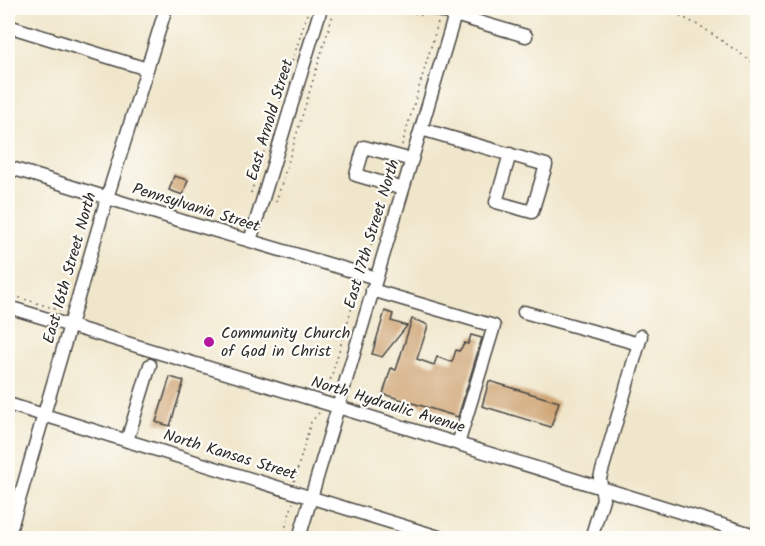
<svg xmlns="http://www.w3.org/2000/svg" width="765" height="546" font-family="Kalam,sans-serif">
  <style>
    .building { fill: #cfa475 }
    .lines { fill: none; stroke-linecap: round; stroke-linejoin: round }
    .minor-casing { stroke: #494743; stroke-width: 15 }
    .path { stroke: #494743; stroke-width: 1.5; stroke-dasharray: 1.5 4.5; stroke-linecap: butt }
    .minor { stroke: #fff; stroke-width: 12 }
    .poi-dot { fill: #b5179e; stroke: #fdfcf7; stroke-width: 2 }
    .labels { text-anchor: middle; dominant-baseline: central; stroke-width: 4.5; stroke-linejoin: round; paint-order: stroke }
    .street-label { font-size: 16px; fill: #2b2b2b; stroke: #fdfcf7 }
    .poi-label { font-size: 16px; fill: #2b2b2b; stroke: #fdfcf7; text-anchor: start }
  </style>
  <rect width="100%" height="100%" fill="#fdfcf7"/>
  <filter id="ink" filterUnits="userSpaceOnUse"><feTurbulence type="fractalNoise" baseFrequency=".0167" numOctaves="2"/><feDisplacementMap in="SourceGraphic" scale="12" xChannelSelector="R" yChannelSelector="G"/><feConvolveMatrix kernelMatrix="1 2 1 2 8 2 1 2 1" color-interpolation-filters="sRGB"/></filter>
  <filter id="wash" filterUnits="userSpaceOnUse"><feTurbulence type="fractalNoise" baseFrequency=".008" numOctaves="4" result="noise"/><feDisplacementMap in="SourceGraphic" scale="24" xChannelSelector="R" yChannelSelector="G"/><feGaussianBlur stdDeviation="1.35" result="paint"/><feColorMatrix in="noise" values="0 0 0 0 0 0 0 0 0 0 0 0 0 0 0 0 0 1.4 0 .05"/><feComposite in="paint" operator="in"/></filter>
  <g filter="url(#wash)">
    <rect width="100%" height="100%" fill="#f0e6cb"/>
    <g id="blocks">
      <path class="building" d="M174 176 188 180 183 195 169 190Z
        M385 311 393 314 391 321 407 326 382 357 372 354Z
        M412 319 424 323 428 326 417 359 434 365 437 357 452 362 456 350 459 351 465 343 468 344 471 335 482 338 458 417 383 394 391 368 396 370Z
        M170 377 184 381 170 426 156 422Z
        M489 381 559 402 551 427 482 406Z"/>
    </g>
  </g>
  <g filter="url(#ink)">
    <use href="#blocks" fill-opacity="0" stroke="#494743" stroke-width="1.5"/>
    <g class="lines">
      <g class="minor-casing">
        <path id="minor" d="M431 8 526 36
          M8 26 147 69
          M421 129 546 165 532 212 496 202 510 154
          M8 167 182 221 376 278
          M403 189 356 175 364 147 412 160
          M250 241 321 8
          M372 290 494 326 458 444
          M8 307 338 407 758 536
          M524 312 639 344
          M8 404 442 538
          M127 441 150 365
          M8 538 107 198 166 8
          M299 538 457 8
          M591 538 603 499 600 478 641 336"/>
      </g>
      <path class="path" d="M397 8 424 16
        M664 8 702 27 754 63 758 67
        M402 145 438 23
        M251 193 309 8
        M276 202 335 8
        M366 262 386 195
        M8 294 62 311
        M327 391 359 284
        M294 481 311 422 319 413
        M282 538 293 503"/>
      <use href="#minor" class="minor"/>
    </g>
  </g>
  <circle class="poi-dot" cx="209" cy="342" r="6"/>
  <g class="labels">
    <g class="street-label">
      <text transform="translate(270 120) rotate(-73)">East Arnold Street</text>
      <text transform="translate(196 208) rotate(17)">Pennsylvania Street</text>
      <text transform="translate(372 234) rotate(-73)">East 17th Street North</text>
      <text transform="translate(70 268) rotate(-74)">East 16th Street North</text>
      <text transform="translate(388 405) rotate(17)">North Hydraulic Avenue</text>
      <text transform="translate(230 455) rotate(17)">North Kansas Street</text>
    </g>
    <g class="poi-label">
      <text x="221" y="333">Community Church<tspan x="221" dy="18">of God in Christ</tspan></text>
    </g>
  </g>
  <rect width="765" height="546" fill="none" stroke="#fdfcf7" stroke-width="30"/>
</svg>
